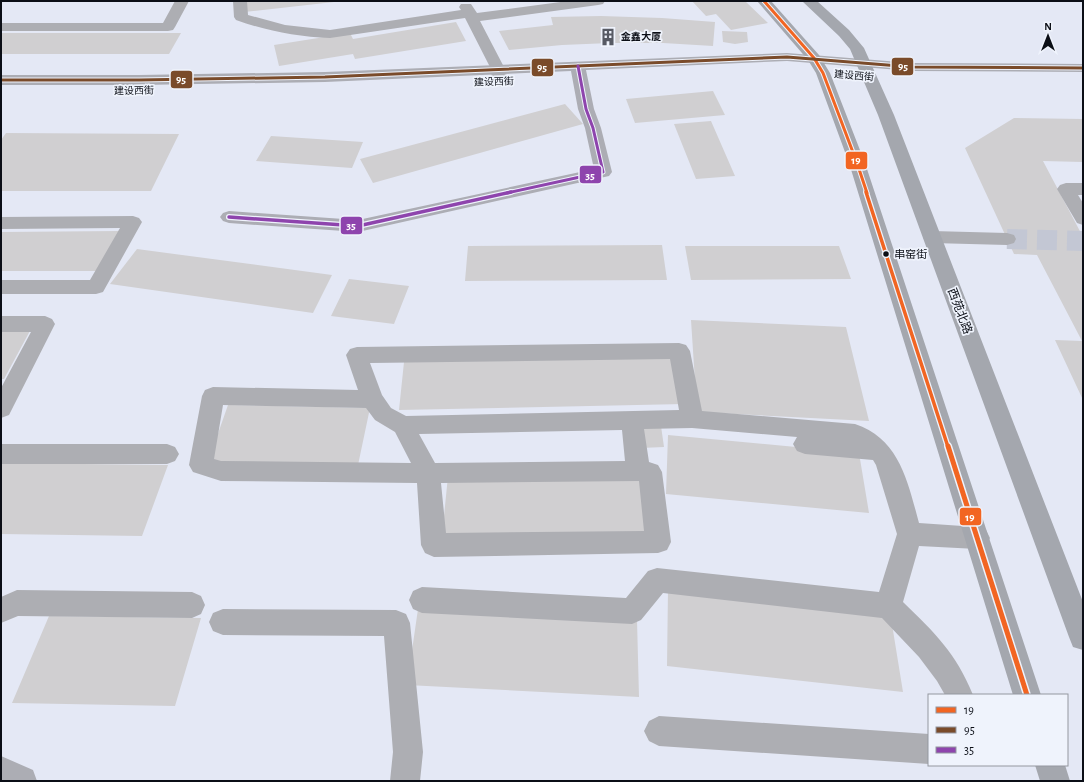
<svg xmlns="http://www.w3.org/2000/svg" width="1084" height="782" font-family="'Alegreya Sans','Noto Sans SC',sans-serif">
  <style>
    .building { fill: #d0cfd1 }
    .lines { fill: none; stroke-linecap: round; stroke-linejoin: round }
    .street-tunnel { stroke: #c3c7d4; stroke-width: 20; stroke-dasharray: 20 10; stroke-linecap: butt }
    .street { fill: #adaeb3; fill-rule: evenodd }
    .secondary { fill: #acadb4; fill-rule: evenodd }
    .primary { fill: #a4a7ae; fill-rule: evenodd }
    .bus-1-far2-casing { stroke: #eff3fc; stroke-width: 5 }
    .bus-1-far1-casing { stroke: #eff3fc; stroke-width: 6 }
    .bus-1-casing { stroke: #eff3fc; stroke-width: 8 }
    .bus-2-casing { stroke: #eff3fc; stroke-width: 5 }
    .bus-3-far1-casing { stroke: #eff3fc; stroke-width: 5 }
    .bus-3-casing { stroke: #eff3fc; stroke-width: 6 }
    .bus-1-far2 { stroke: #f26522; stroke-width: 3 }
    .bus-1-far1 { stroke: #f26522; stroke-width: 3.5 }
    .bus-1 { stroke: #f26522; stroke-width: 5 }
    .bus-2 { stroke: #7a4b2a; stroke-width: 3 }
    .bus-3-far1 { stroke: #8e44ad; stroke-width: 3 }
    .bus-3 { stroke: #8e44ad; stroke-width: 3.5 }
    .bus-dot { fill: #0b0e16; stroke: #eff3fc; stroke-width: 1.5 }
    .labels { text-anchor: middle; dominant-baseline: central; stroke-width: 3.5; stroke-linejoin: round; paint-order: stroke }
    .far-poi-label { font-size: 10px; font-weight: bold; fill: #0b0e16; stroke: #eff3fc; text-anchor: start }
    .far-street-label { font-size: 10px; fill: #0b0e16; stroke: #eff3fc }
    .bus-label { font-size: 11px; fill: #0b0e16; stroke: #eff3fc; text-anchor: start }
    .street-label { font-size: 12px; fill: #0b0e16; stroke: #eff3fc }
    .line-badge { stroke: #eff3fc; stroke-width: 1.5 }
    .badge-label { font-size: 11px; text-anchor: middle; font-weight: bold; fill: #fff }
  </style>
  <rect width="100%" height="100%" fill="#e4e8f5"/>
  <path class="building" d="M244 1H334V2L244 12Z
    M692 1H745L768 23 731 30 716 14 706 16Z
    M601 16 662 18 715 22 713 46 663 43H610L562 45 509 50 499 31 553 25 551 17Z
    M456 22 466 41 355 59 353 54 279 66 274 45 350 33 353 39Z
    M722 31 747 32 748 42 735 44 723 42Z
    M1 33H181L169 54H1Z
    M713 91 725 115 635 123 626 99Z
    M565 104 583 124 373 183 360 159Z
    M1014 118 1083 119V162L1043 161 1083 237V400L1055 340 1082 341 1037 255 1014 254 965 148Z
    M711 121 735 176 696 179 674 124Z
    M6 133 179 134 151 191H1V140Z
    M271 136 363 142 352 168 256 161Z
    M119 231 100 271H1V232Z
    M662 245 667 280 465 281 468 246Z
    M685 246H839L851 279 691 280Z
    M137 249 332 275 313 313 110 284Z
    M349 279 409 286 394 324 331 316Z
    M691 320 846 327 869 421 697 412Z
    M31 329 4 379H1V330Z
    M676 356 684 404 399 410 404 362Z
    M228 405 370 408 358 465 208 462Z
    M638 426H661L664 447 641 448Z
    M668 435 859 453 869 513 666 494Z
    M1 463 168 465 142 536 1 534Z
    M448 476H645L651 536H442Z
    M668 589 890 612 903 692 667 666Z
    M418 609 637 620 639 697 407 685Z
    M49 616 201 618 175 706 12 703Z"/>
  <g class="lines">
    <path class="street-tunnel" d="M1007 239 1083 241"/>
    <path class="street" d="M175 1H189L175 27 173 30 168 31H1V23H163Z
      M233 1H247L248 15 285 25 330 30 461 10 459 7 461 4H471L477 13 568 1H605L603 4 598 5 480 21 505 69 508 82 505 85 500 87 495 85 492 82 491 69 465 18 330 38C297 37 267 31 236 20L234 17Z
      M1066 183H1083V195H1078L1083 203V225L1077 223 1057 189 1060 185Z
      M133 216 139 218 142 222 103 292 96 294H1V280H90L120 228 1 229V217Z
      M932 231 1007 233 1014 235 1016 239 1014 243 1007 245 932 243 925 241 923 237 925 233Z
      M1 316H45L52 319 55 324 9 415 1 418V388L31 332H1Z
      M679 343 686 345 690 351 702 411 855 424C900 439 908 483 919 523L977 527 986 530 990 538 986 546 977 549 919 546 903 602C935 633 956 653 973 695H945L937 681 919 657 882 618 663 593 641 620 632 624 422 613 413 609 409 600 413 591 422 587 626 598 648 571 657 568 879 592 897 534 876 465 873 460 805 454 797 451 793 444 797 437 692 428 644 429 649 462 658 465 662 472 671 542 667 550 658 553 434 557 425 553 421 545 417 483 221 481 193 472 189 465 202 396 205 390 213 387 358 390 346 355 350 349 357 347ZM670 359 679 410 406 416 391 408 382 395 370 363ZM223 405 366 408 375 420 395 432 411 463 221 461 214 459ZM622 430 625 461 435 463 419 434ZM639 481 644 531 446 533 441 483Z
      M1 444H167L175 447 179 454 175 461 167 464H1Z
      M17 590 192 592 201 596 205 605 201 614 192 618 18 616 1 623V597Z
      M223 609 396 610 406 614 410 623 423 752 420 781H390L393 752 384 636 223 635 213 631 209 622 213 613Z
      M659 716 929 734V764L659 746 649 741 644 731 649 721Z"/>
    <path class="secondary" d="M787 53 912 63 1083 64V72L912 71 787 61 586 70 594 109 601 128 612 172 609 176 358 232 229 223 223 221 220 217 223 213 229 211 358 220 594 169 585 128 578 109 571 71 325 82 139 85H1V75H139L325 72Z
      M1 756 33 770 37 781H1Z"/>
    <path class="primary" d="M757 1H771L819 55 830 73 865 163 1041 695H1013L849 163 816 73 808 60Z
      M802 1H817L849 30 864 48 894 115 1083 602V650L1073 647 1069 637 878 115 850 49 839 36Z
      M1035 765H1065L1070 781H1040Z"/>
    <g class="bus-1-far2-casing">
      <path id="bus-1-far2" d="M764 1 814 58 823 73 857 163 867 193"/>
    </g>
    <g class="bus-1-far1-casing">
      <path id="bus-1-far1" d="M866 192 948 447"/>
    </g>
    <g class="bus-1-casing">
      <path id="bus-1" d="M948 446 1027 695"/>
    </g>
    <g class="bus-2-casing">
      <path id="bus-2" d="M1 80H139L325 77 787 57 912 67 1083 68"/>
    </g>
    <g class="bus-3-far1-casing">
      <path id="bus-3-far1" d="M507 193 603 172 593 128 586 109 578 66"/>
    </g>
    <g class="bus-3-casing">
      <path id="bus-3" d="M229 217 358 226 511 192"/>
    </g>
    <use href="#bus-1-far2" class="bus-1-far2"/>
    <use href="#bus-1-far1" class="bus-1-far1"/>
    <use href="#bus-1" class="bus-1"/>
    <use href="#bus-2" class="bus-2"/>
    <use href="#bus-3-far1" class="bus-3-far1"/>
    <use href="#bus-3" class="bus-3"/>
  </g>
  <defs>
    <g id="building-bare" transform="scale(1.38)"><path d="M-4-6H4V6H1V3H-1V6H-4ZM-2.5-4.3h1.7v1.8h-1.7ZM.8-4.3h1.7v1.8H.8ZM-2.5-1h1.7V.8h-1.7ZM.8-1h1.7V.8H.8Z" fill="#575a64" stroke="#eff3fc" stroke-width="2.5" paint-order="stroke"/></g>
  </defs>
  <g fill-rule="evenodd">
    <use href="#building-bare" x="608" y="37"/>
  </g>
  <circle class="bus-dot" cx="886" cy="254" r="3.5"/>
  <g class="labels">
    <g class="far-poi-label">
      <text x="621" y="37">金鑫大厦</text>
    </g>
    <g class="far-street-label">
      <text transform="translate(854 76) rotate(5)">建设西街</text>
      <text transform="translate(494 82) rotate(-2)">建设西街</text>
      <text transform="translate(134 91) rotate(-1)">建设西街</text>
    </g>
    <g class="bus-label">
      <text x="894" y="254">串窑街</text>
    </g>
    <g class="street-label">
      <text transform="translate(960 311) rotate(69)">西苑北路</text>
    </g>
  </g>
  <g class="line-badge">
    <rect x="891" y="57" width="23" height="19" rx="4" fill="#7a4b2a"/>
    <rect x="531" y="58" width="23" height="19" rx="4" fill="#7a4b2a"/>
    <rect x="170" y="70" width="23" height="19" rx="4" fill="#7a4b2a"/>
    <rect x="845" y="151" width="23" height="19" rx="4" fill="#f26522"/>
    <rect x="579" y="165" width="23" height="19" rx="4" fill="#8e44ad"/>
    <rect x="340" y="216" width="23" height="19" rx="4" fill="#8e44ad"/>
    <rect x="959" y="507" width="23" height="19" rx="4" fill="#f26522"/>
  </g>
  <g class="badge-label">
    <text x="903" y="70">95</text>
    <text x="542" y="71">95</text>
    <text x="181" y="83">95</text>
    <text x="856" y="164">19</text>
    <text x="590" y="179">35</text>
    <text x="351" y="229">35</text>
    <text x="970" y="521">19</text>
  </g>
  <rect width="1084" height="782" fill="none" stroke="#0b0e16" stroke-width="4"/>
  <rect x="928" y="694" width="140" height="72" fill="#eff3fc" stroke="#9497a0"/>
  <rect x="936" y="707" width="20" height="6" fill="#f26522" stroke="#9497a0"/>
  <text x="964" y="714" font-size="12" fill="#0b0e16">19</text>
  <rect x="936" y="727" width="20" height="6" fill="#7a4b2a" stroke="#9497a0"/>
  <text x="964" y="734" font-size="12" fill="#0b0e16">95</text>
  <rect x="936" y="747" width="20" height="6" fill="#8e44ad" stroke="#9497a0"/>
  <text x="964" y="754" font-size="12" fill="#0b0e16">35</text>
  <g transform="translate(1048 36)" stroke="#eff3fc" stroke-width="3" paint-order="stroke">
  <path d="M0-3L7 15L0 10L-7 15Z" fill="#0b0e16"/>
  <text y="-6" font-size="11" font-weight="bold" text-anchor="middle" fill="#0b0e16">N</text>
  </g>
</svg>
